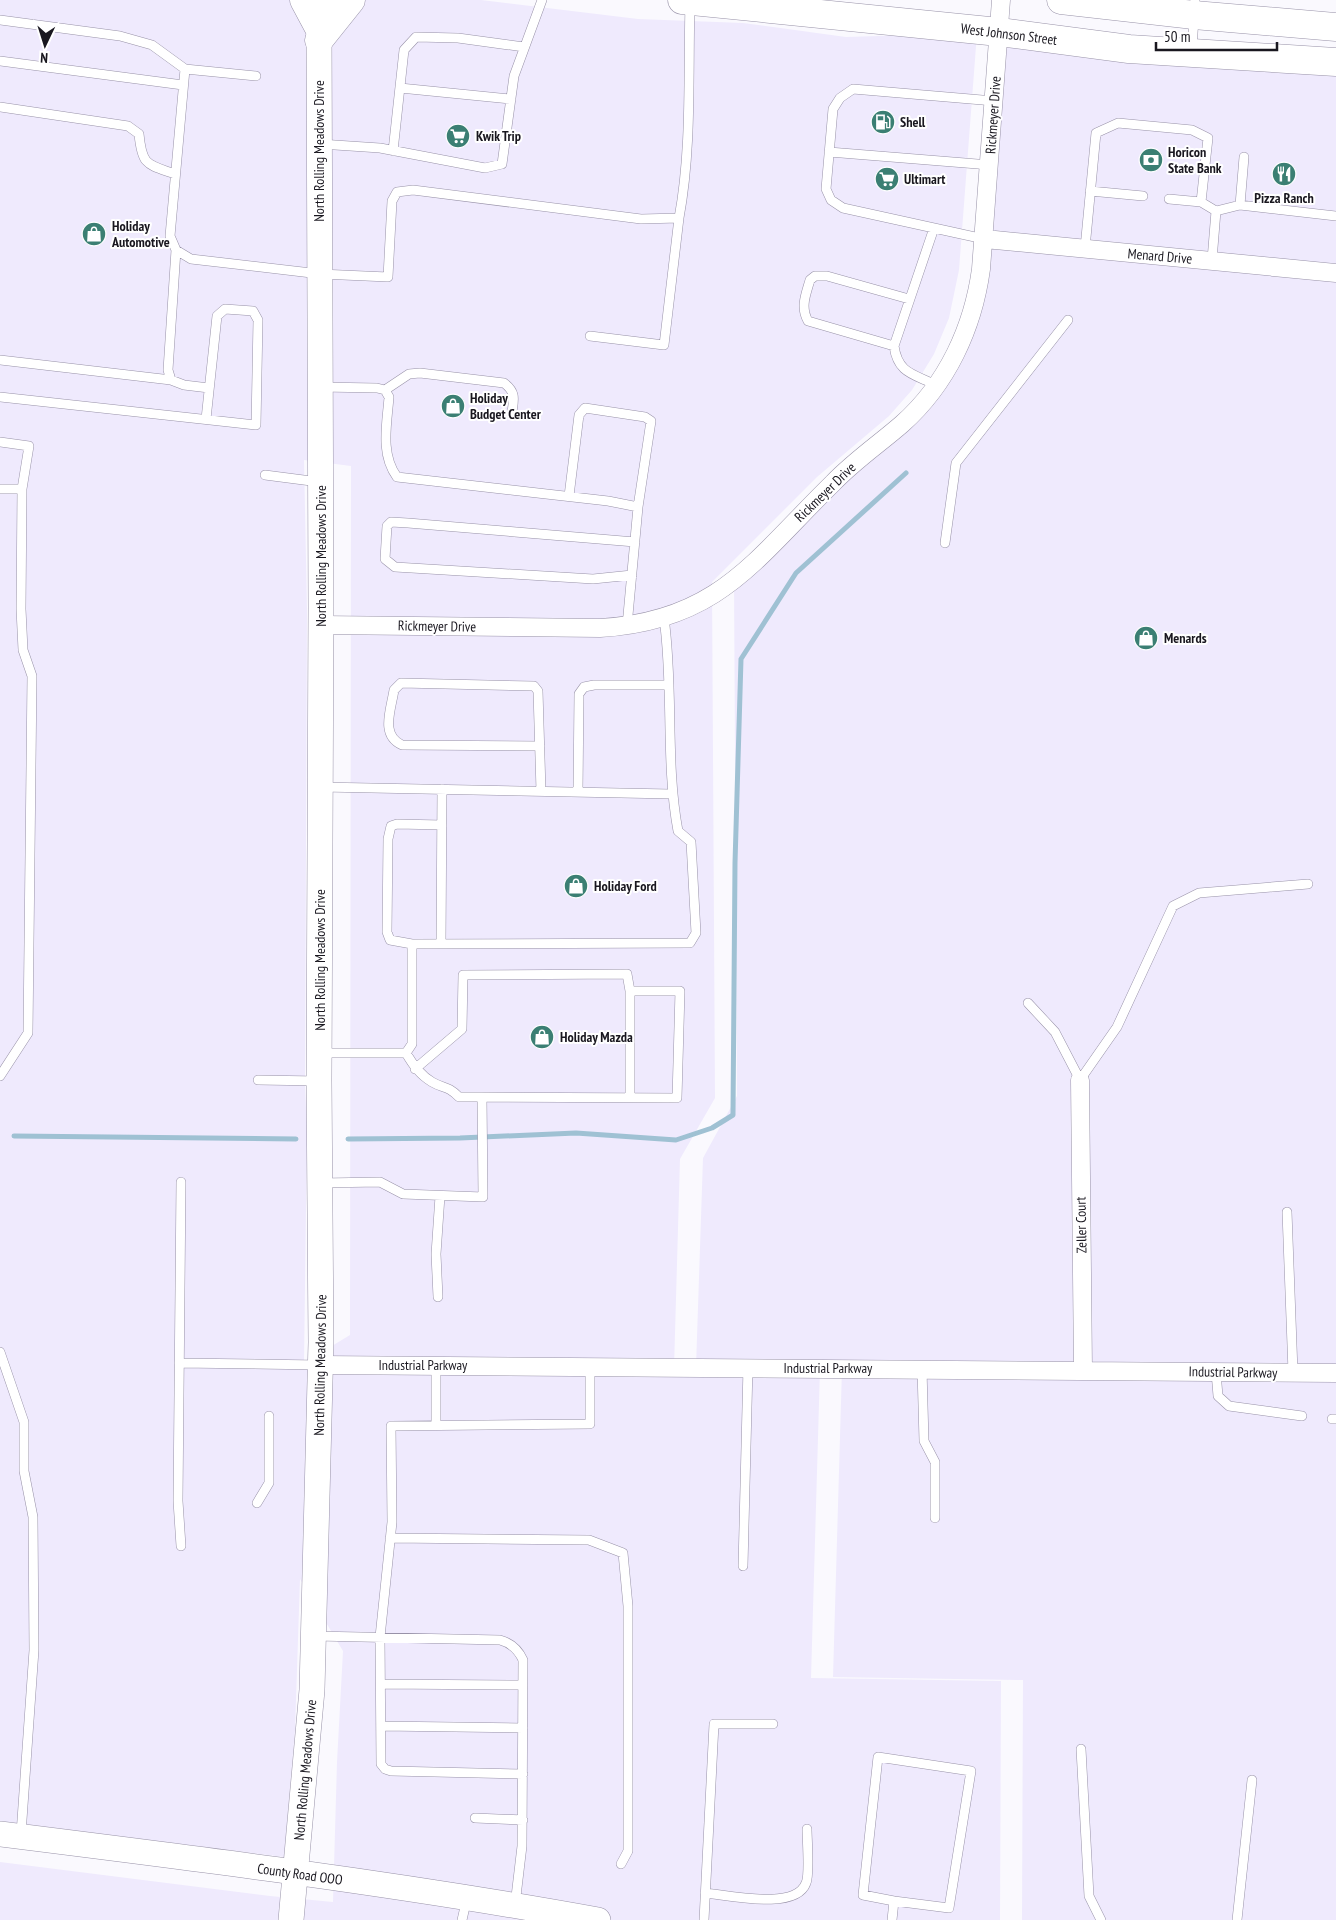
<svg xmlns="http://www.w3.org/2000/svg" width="1336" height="1920" font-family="'PT Sans Narrow',sans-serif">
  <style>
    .built { fill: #efeafd; fill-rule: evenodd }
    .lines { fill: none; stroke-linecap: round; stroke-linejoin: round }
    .stream { stroke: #9fc1d3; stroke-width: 5 }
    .lane-casing { stroke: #9892a8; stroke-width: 10 }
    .street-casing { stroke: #9892a8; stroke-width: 19 }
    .secondary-casing { stroke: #9892a8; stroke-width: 26 }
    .primary-casing { stroke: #9892a8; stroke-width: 29 }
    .lane { stroke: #fff; stroke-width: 9 }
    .street { stroke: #fff; stroke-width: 18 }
    .secondary { stroke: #fff; stroke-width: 25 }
    .primary { stroke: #fff; stroke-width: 28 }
    .labels { text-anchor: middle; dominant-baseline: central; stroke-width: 4; stroke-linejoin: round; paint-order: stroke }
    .street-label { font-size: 14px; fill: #19171f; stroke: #fff }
    .poi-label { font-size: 14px; font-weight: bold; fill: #19171f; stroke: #fff; text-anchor: start }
  </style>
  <rect width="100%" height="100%" fill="#faf9fe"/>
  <path class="built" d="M0 0H481L638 19 743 23 846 37 977 33 959 270 949 318 934 354 912 390 889 416 817 477 712 582 715 1098 680 1159 674 1368 820 1369 811 1678 1001 1681 1000 1920H0V1862L270 1896 333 1902 337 1762 343 1651 300 1579 295 1730 284 1857 0 1821ZM304 460 351 466 350 1335 304 1363 307 1132 305 1084 307 609Z
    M999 32 1336 73V1920H1022L1023 1680 833 1677 842 1368 696 1367 703 1158 737 1096 734 581 902 424 965 333Z"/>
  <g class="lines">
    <path class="stream" d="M14 1136 296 1139
      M348 1139 460 1138 576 1133 676 1140 712 1128 733 1115 735 863 741 659 796 573 906 473"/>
    <g class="lane-casing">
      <path id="lane" d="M0 20 120 36 152 45 185 69
        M1192 50 1195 0
        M0 61 183 85
        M256 76 185 69 170 236 176 250 191 259 320 274 388 277 392 201 397 192 413 190 641 219 679 218C692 148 688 74 690 3
        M400 88 511 99
        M0 107 128 126 139 134C142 166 147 164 175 174
        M320 144 380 148 485 168 502 164 514 76 542 0
        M393 151 404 50 416 37 458 38 524 47
        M829 152 990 165
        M1090 191 1143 196
        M1169 199 1201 202
        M1240 205 1244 157
        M934 228 894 346C898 374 914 374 936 385
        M984 239 843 208 831 200 826 189 833 109 840 98 853 89 994 101
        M1085 248 1096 133 1118 123 1192 130 1208 138 1201 202 1216 211
        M176 250 168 370 171 380 184 385 209 388
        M1212 260 1216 211 1240 205 1336 216
        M590 336 664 345 679 218
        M894 346 808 321C800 307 806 294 810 280L815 276H827L909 299
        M0 360 171 380
        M321 387 377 388 385 390 389 397C387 424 380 454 397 477L608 501 638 507 627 626
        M385 390 409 374 420 373 504 383C516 392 514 399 512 412
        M0 397 256 425 258 320 253 311 225 309 217 316 206 419
        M0 442 29 446 22 489 21 609 23 650 32 676 28 1033 0 1076
        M265 475 319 482
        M0 489H22
        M569 496 579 415 585 408 645 417 651 421 638 507
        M945 543 956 463 1068 320
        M632 575 593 579 395 567 385 559 387 526 391 522 408 523 635 542
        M540 746 402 745C380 735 391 710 394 690L401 683 534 686 538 691 541 791
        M321 787 671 794
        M578 792 579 694 584 687 594 685H669
        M442 825 397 824 391 826 388 839 387 932 390 940 412 944 690 943 696 933 691 842 678 831C665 761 674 689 664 618
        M441 944 442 789
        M1028 1003 1055 1032 1080 1080 1117 1027 1173 906 1199 893 1308 884
        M322 1053H406L412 1044V944
        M415 1069 462 1029 463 975 627 974 630 991
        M258 1080 318 1081
        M482 1097 677 1098 680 991H630V1098
        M321 1183 380 1182 403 1194 483 1197 482 1097H459C447 1085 444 1089 432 1082 420 1075 413 1065 406 1053
        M1287 1212 1293 1372
        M438 1297 436 1254 440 1196
        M0 1352 24 1422V1471L33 1517 34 1650 21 1834
        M179 1363 320 1365
        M436 1365V1425
        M922 1369 924 1441 935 1462V1518
        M1216 1372 1218 1396 1229 1406 1302 1416
        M1332 1419H1336
        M257 1503 269 1483V1416
        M390 1538 589 1540 623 1553 628 1606V1851L621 1864
        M181 1546 178 1501 181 1182
        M743 1566 748 1367
        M315 1636 500 1640C511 1643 518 1649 523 1660L522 1846 515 1905
        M381 1684 523 1685
        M381 1726 523 1728
        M1081 1749 1089 1896 1101 1920
        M523 1774 391 1771 385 1769 381 1764 380 1637 392 1522 391 1426 590 1424V1366
        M475 1818 523 1820
        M705 1893C728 1895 796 1911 806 1883 810 1875 807 1840 807 1829
        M462 1920 467 1898
        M704 1920 714 1724H773
        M892 1920 894 1901 949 1908 971 1771 878 1757 863 1895 894 1901
        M1237 1920 1252 1780"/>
    </g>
    <g class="street-casing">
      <path id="street" d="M985 239 1336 273
        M321 625 600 628C719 621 755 559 833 483 854 461 879 444 902 424 947 384 973 328 981 269L1001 0
        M1080 1080 1083 1370
        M320 1365 1336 1373"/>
    </g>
    <g class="secondary-casing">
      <path id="secondary" d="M0 1834C200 1859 400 1884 598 1920
        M291 1920 312 1690 321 1342 319 1081 321 606 319 28 321 0"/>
    </g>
    <g class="primary-casing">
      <path id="primary" d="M304 0 319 28
        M682 0 999 32 1129 49 1336 62
        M1061 0 1194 15 1336 27
        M319 40 351 0"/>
    </g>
    <use href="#lane" class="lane"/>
    <use href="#street" class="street"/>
    <use href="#secondary" class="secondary"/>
    <use href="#primary" class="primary"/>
  </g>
  <defs>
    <g id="fuel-disc" transform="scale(1.25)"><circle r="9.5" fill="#3b7f73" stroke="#fff"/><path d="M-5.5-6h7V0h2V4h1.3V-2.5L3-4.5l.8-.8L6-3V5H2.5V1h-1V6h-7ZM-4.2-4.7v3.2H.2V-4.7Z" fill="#fff"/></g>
    <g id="supermarket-disc" transform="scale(1.25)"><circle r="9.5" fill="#3b7f73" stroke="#fff"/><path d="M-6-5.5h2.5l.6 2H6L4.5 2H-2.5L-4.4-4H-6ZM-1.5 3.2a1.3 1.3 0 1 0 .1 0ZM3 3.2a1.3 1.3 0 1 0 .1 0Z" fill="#fff"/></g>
    <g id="bank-disc" transform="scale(1.25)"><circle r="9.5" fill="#3b7f73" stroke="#fff"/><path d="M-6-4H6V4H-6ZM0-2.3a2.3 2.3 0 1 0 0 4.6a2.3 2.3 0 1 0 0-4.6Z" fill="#fff"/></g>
    <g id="restaurant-disc" transform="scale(1.25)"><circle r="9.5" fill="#3b7f73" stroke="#fff"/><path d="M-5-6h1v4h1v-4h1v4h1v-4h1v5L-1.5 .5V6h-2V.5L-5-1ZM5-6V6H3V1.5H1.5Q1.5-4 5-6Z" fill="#fff"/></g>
    <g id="shop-disc" transform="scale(1.25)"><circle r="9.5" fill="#3b7f73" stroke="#fff"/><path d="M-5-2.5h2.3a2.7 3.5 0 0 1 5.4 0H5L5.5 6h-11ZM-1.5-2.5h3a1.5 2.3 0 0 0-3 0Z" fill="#fff"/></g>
  </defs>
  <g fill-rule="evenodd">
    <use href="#fuel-disc" x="883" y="122"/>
    <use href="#supermarket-disc" x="458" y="136"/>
    <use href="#bank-disc" x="1151" y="160"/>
    <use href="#restaurant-disc" x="1284" y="174"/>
    <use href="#supermarket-disc" x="887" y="179"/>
    <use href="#shop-disc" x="94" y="234"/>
    <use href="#shop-disc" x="453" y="406"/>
    <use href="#shop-disc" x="1146" y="638"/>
    <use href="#shop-disc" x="576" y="886"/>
    <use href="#shop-disc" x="542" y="1037"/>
  </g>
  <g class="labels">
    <g class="street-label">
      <text transform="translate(1009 34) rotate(7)">West Johnson Street</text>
      <text transform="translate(993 115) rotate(-86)">Rickmeyer Drive</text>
      <text transform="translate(319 151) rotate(-90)">North Rolling Meadows Drive</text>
      <text transform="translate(1160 256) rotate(5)">Menard Drive</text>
      <text transform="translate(825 492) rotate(-44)">Rickmeyer Drive</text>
      <text transform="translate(321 556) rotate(-90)">North Rolling Meadows Drive</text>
      <text transform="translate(437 626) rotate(1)">Rickmeyer Drive</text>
      <text transform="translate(320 960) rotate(-90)">North Rolling Meadows Drive</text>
      <text transform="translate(1081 1225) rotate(-91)">Zeller Court</text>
      <text transform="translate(320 1365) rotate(-89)">North Rolling Meadows Drive</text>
      <text x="423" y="1365">Industrial Parkway</text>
      <text x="828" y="1368">Industrial Parkway</text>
      <text transform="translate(1233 1372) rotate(1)">Industrial Parkway</text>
      <text transform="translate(305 1770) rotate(-85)">North Rolling Meadows Drive</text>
      <text transform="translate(300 1874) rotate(8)">County Road OOO</text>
    </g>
    <g class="poi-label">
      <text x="900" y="122">Shell</text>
      <text x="476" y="136">Kwik Trip</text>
      <text x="1168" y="152">Horicon<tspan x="1168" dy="16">State Bank</tspan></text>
      <text x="904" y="179">Ultimart</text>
      <text x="1284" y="198" text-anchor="middle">Pizza Ranch</text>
      <text x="112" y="226">Holiday<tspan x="112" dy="16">Automotive</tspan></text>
      <text x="470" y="398">Holiday<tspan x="470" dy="16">Budget Center</tspan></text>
      <text x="1164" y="638">Menards</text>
      <text x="594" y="886">Holiday Ford</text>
      <text x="560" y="1037">Holiday Mazda</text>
    </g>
  </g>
  <g transform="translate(45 45) rotate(184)" stroke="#ffffff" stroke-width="4" paint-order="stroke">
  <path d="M0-4L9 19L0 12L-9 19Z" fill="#19171f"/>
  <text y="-8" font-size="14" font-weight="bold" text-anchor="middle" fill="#19171f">N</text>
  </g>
  <path d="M1156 42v8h121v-8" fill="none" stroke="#19171f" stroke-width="2.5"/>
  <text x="1164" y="42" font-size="15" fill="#19171f" stroke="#ffffff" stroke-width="4" paint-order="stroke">50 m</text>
</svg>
